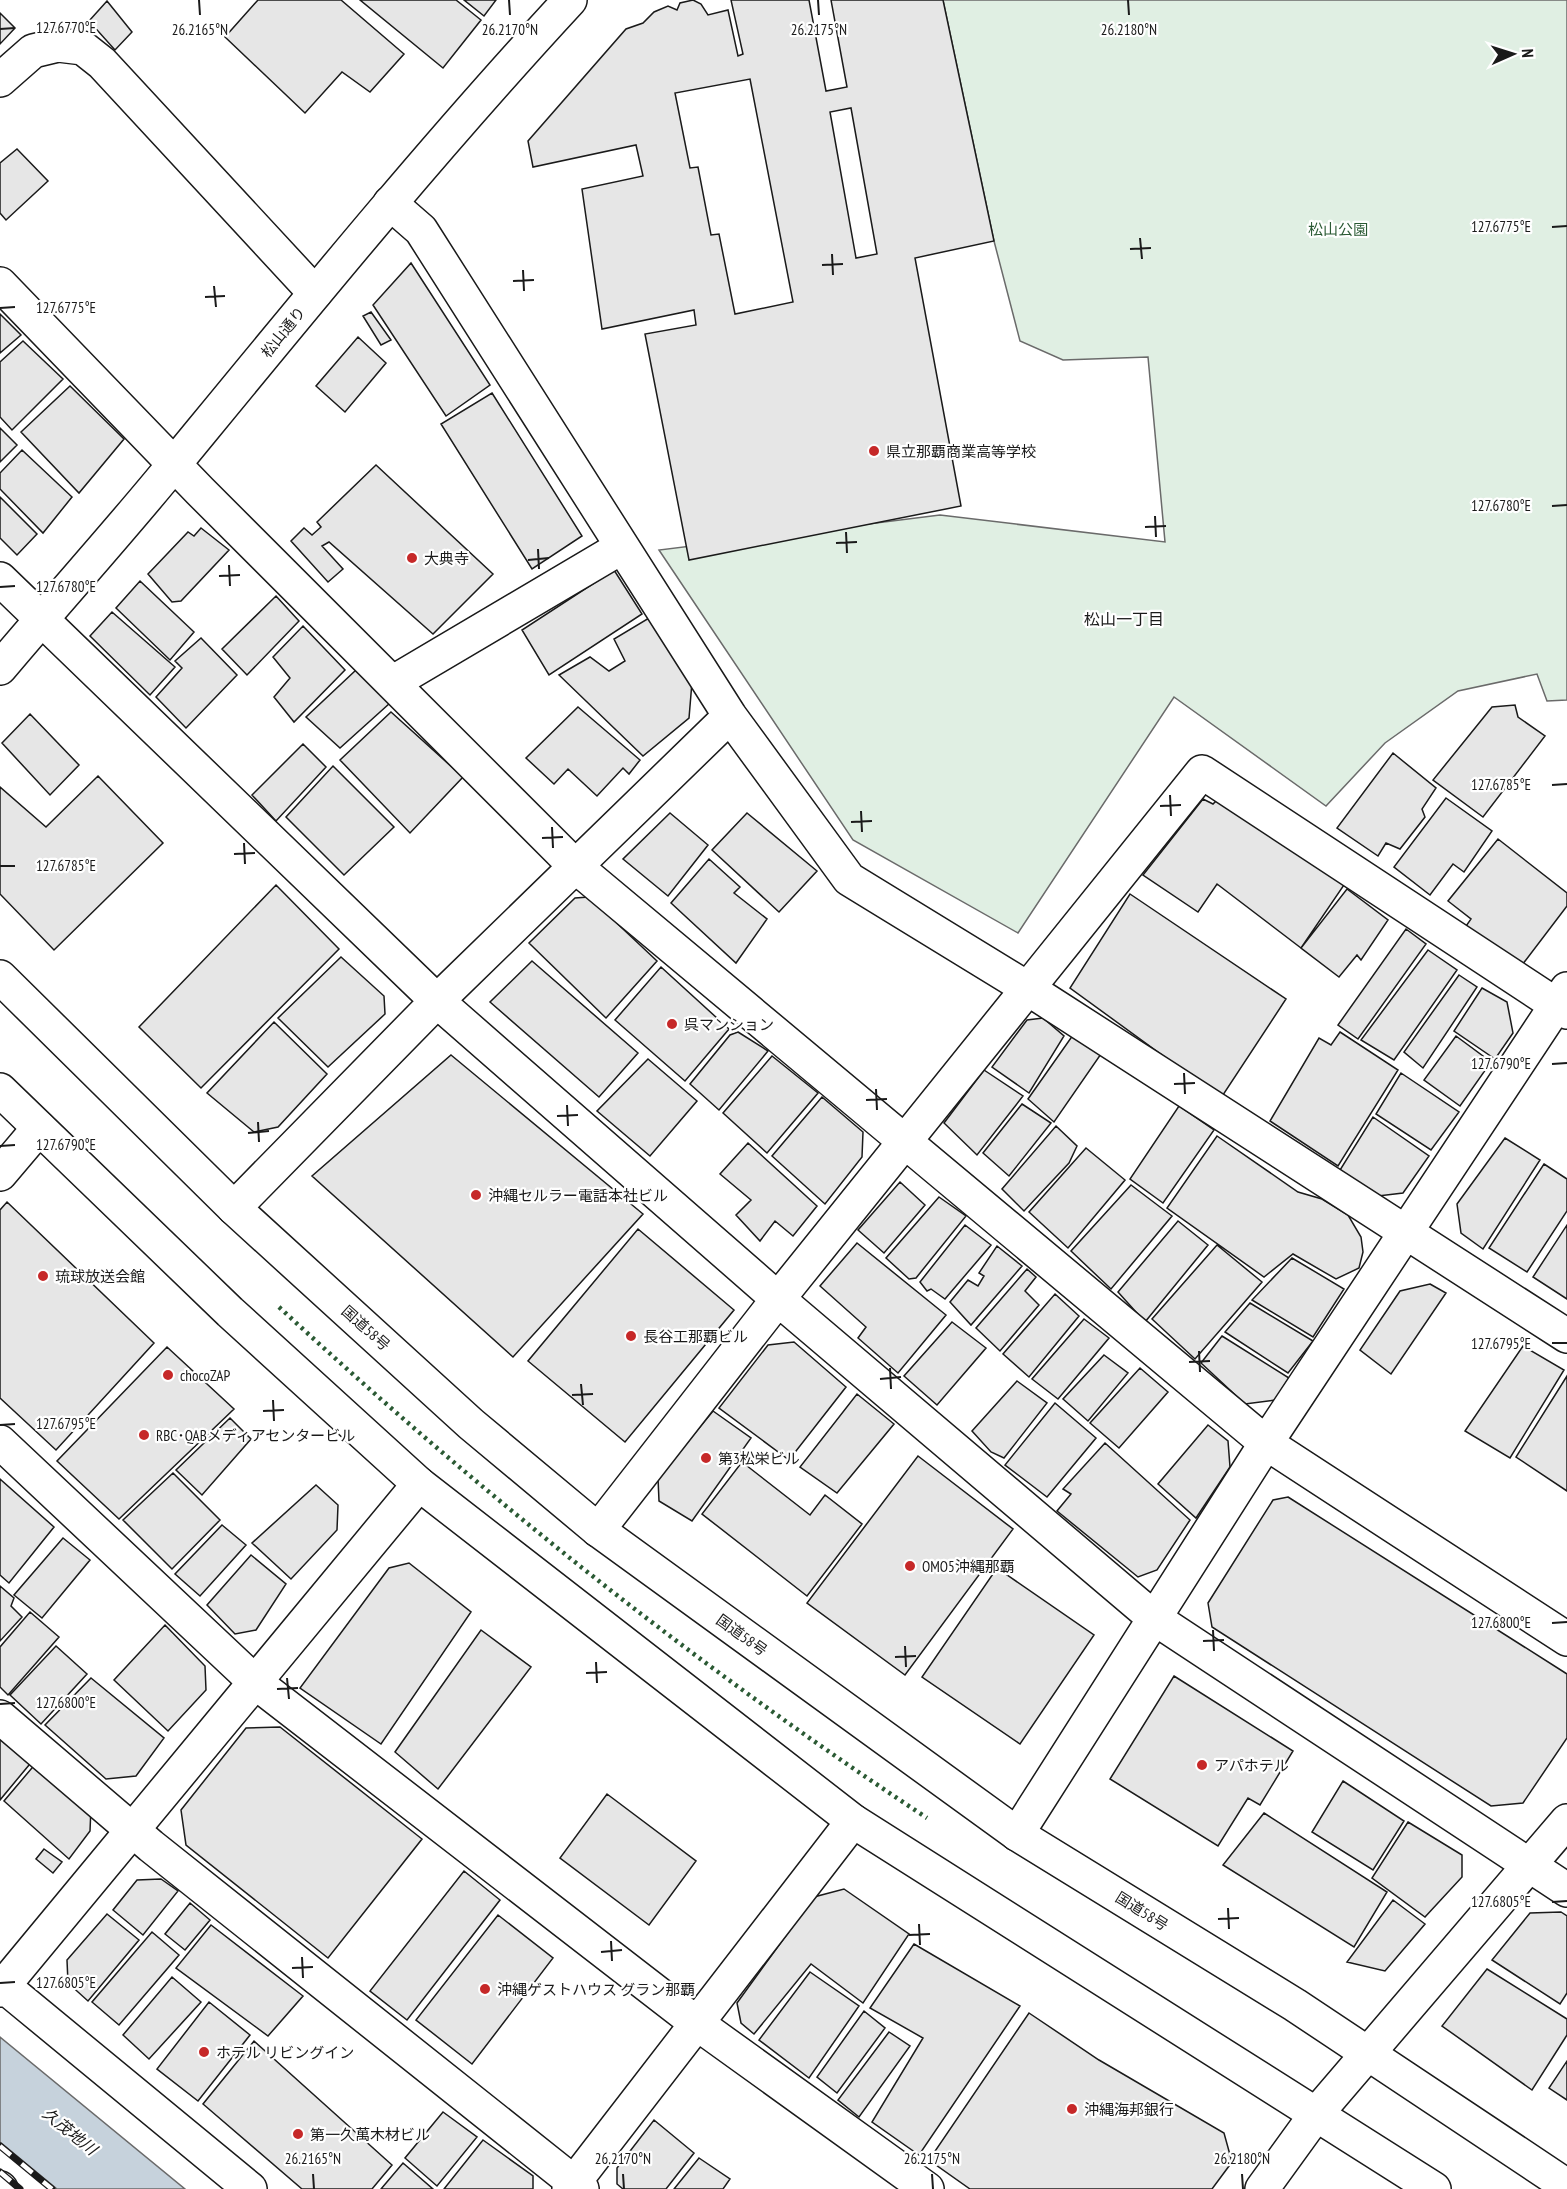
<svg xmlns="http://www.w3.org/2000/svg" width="1567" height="2189" font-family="'PT Sans Narrow','Noto Sans JP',sans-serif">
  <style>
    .green { fill: #e0efe3; stroke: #6a6a6a; stroke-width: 1.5 }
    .water { fill: #c6d2dc; stroke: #6a6a6a; stroke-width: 1.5 }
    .building { fill: #e6e6e6; stroke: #1a1a1a; stroke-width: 1.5; fill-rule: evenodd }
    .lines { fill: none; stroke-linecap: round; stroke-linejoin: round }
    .minor-casing { stroke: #1a1a1a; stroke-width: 36 }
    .tertiary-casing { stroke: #1a1a1a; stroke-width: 36 }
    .trunk-casing { stroke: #1a1a1a; stroke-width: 36 }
    .minor { stroke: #fff; stroke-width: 33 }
    .tertiary { stroke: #fff; stroke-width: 33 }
    .trunk { stroke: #fff; stroke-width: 33 }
    .rail-casing { stroke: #1a1a1a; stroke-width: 7 }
    .rail { stroke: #fff; stroke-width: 4.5; stroke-dasharray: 14; stroke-linecap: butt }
    .hedge { stroke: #2b5a34; stroke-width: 4.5; stroke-dasharray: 3 4.5; stroke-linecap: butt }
    .ticks { fill: none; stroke: #1a1a1a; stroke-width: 2 }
    .poi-dot { fill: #c62828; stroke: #fff; stroke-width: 2 }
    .labels { text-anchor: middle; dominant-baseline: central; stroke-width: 4.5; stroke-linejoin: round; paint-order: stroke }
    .park-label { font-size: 15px; fill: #2b5a34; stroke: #fff }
    .street-label { font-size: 15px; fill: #1a1a1a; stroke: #fff }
    .poi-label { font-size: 15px; fill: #1a1a1a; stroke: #fff; text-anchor: start }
    .neighbourhood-label { font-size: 16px; fill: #1a1a1a; stroke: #fff }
    .water-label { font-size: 16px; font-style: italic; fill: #1a1a1a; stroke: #fff }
    .ticks-label { font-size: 15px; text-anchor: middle; fill: #1a1a1a; stroke: #fff; stroke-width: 4.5; stroke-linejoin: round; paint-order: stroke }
  </style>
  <rect width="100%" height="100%" fill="#fff"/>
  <path class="green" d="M943 0H1567V700L1547 701 1537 674 1458 691 1385 743 1326 806 1174 697 1018 933 853 840 659 550 940 515 1165 542 1148 357 1063 360 1020 341 994 241Z"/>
  <path class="water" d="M0 2037 185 2189H57L0 2142Z"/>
  <path class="building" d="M258 0H341L404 54 370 92 342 72 305 113 225 37Z
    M360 0H456L481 20 443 68Z
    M464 0H496L484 16Z
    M693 0 701 4 708 15 728 10 738 56 743 54 731 0H809L826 91 847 87 831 0H943L994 241 915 258 961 506 689 560 645 334 696 325 694 310 602 329 582 189 643 176 636 145 533 167 528 141 626 29 643 23 654 12 668 6 677 10 680 3ZM750 79 793 302 735 314 719 234 711 235 698 167 690 168 675 93ZM851 108 877 254 856 258 830 112Z
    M107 1 132 32 115 50 89 21Z
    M0 13 15 28 0 44Z
    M17 149 48 181 6 220 0 213V163Z
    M411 263 490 385 446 416 373 305Z
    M371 312 391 340 381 345 363 316Z
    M0 314 21 335 0 353Z
    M358 337 386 363 345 412 316 386Z
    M23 341 63 379 12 430 0 417V362Z
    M70 386 124 439 79 493 21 432Z
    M492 393 582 536 532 569 441 424Z
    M0 428 17 445 0 462Z
    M22 450 72 497 43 533 0 489V473Z
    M376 465 493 574 433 634 329 542 322 546 343 569 328 582 291 541 304 528 312 535 321 527 317 522Z
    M0 497 37 534 17 555 0 538Z
    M201 528 229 550 181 601 172 602 148 574 188 532 194 536Z
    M614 570 642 614 549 675 522 630Z
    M140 581 194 632 170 660 116 608Z
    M276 596 299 621 247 675 222 649Z
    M112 612 175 667 150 695 90 636Z
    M649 618 692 682 689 718 643 756 559 675 590 657 609 671 625 661 614 639Z
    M303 626 345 670 294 722 274 697 290 678 273 657Z
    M201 638 237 675 186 728 156 697 182 668 175 661Z
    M356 670 390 703 340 748 306 717Z
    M1515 705 1518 717 1545 736 1483 817 1433 780 1492 707Z
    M578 707 640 760 629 774 623 768 597 796 568 769 554 784 526 758Z
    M391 712 463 777 410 833 340 760Z
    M30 714 79 765 50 795 2 743Z
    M303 744 326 767 276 821 252 795Z
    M1393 753 1436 788 1422 809 1425 817 1400 849 1386 843 1378 856 1337 828Z
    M333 766 394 827 344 875 286 817Z
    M98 776 163 843 54 950 0 894V787L46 827Z
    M1222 795 1344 885 1301 948 1217 884 1198 912 1143 875 1203 799 1213 804Z
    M1446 798 1492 831 1464 872 1453 864 1430 895 1394 867Z
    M670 813 708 845 668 896 623 859Z
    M747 813 817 871 779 912 712 850Z
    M1498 839 1567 893V906L1519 969 1464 929 1471 919 1448 901Z
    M709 859 740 887 734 893 767 919 736 963 671 903Z
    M276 885 339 949 201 1088 139 1027Z
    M1347 889 1388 920 1361 960 1357 955 1339 977 1301 948Z
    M1130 894 1286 999 1221 1098 1070 988Z
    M589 897 657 961 606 1018 529 943 575 898Z
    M1406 929 1426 944 1358 1039 1338 1025Z
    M1428 950 1457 970 1394 1060 1361 1040Z
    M341 957 384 996 385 1014 328 1067 278 1018Z
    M532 961 638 1053 599 1097 490 1002Z
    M661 967 729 1029 685 1081 615 1020Z
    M1459 975 1477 987 1423 1068 1404 1052Z
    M1482 988 1507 1002 1513 1033 1495 1059 1454 1031Z
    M1043 1018 1064 1036 1029 1093 992 1067 1027 1020Z
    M274 1022 327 1074 278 1127 254 1132 207 1093Z
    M738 1032 768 1051 719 1110 690 1084 730 1035Z
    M1340 1032 1398 1070 1338 1166 1270 1121 1319 1038 1331 1045Z
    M1073 1035 1101 1054 1054 1122 1028 1099Z
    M1456 1036 1491 1062 1460 1106 1424 1080Z
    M451 1055 643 1214 513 1357 312 1176Z
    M772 1056 818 1093 767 1153 723 1113Z
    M648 1059 697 1101 650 1156 597 1111Z
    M984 1070 1023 1096 977 1155 944 1123Z
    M1401 1073 1459 1112 1431 1150 1376 1114Z
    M822 1097 863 1132 862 1157 825 1204 772 1156Z
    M1022 1104 1051 1123 1009 1176 983 1153Z
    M1179 1106 1214 1130 1163 1203 1130 1179Z
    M1373 1117 1429 1156 1403 1193 1378 1196 1340 1170Z
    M1056 1126 1077 1146 1069 1163 1024 1211 1002 1189Z
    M1217 1136 1298 1192 1322 1199 1348 1215 1361 1237 1363 1252 1359 1268 1336 1279 1293 1254 1264 1277 1167 1208Z
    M1505 1138 1540 1160 1483 1249 1461 1233 1457 1204Z
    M748 1143 817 1206 793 1236 775 1221 760 1241 736 1215 751 1200 720 1174Z
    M1086 1148 1125 1180 1068 1248 1029 1212Z
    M1544 1164 1567 1179V1211L1527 1272 1489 1248Z
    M900 1182 925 1205 884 1253 858 1230Z
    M1131 1185 1172 1216 1111 1289 1071 1251Z
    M939 1197 966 1216 916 1278 909 1279 886 1258Z
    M7 1202 154 1343 56 1450 0 1398V1210Z
    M1178 1221 1208 1245 1145 1322 1118 1292Z
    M965 1225 991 1245 945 1299 931 1289 927 1291 920 1282Z
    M1567 1225V1299L1533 1277Z
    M638 1229 734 1310 625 1442 528 1361Z
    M857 1243 946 1315 898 1373 858 1338 866 1327 820 1286Z
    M1217 1245 1262 1282 1195 1359 1152 1319Z
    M997 1246 1022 1266 971 1325 950 1302 968 1280 978 1286 984 1276 979 1273Z
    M1292 1258 1344 1289 1313 1337 1252 1300Z
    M1027 1269 1036 1277 1025 1291 1039 1305 1000 1351 976 1328Z
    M1430 1284 1446 1293 1391 1374 1360 1350 1400 1291Z
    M1055 1294 1079 1316 1029 1377 1003 1354Z
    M1250 1303 1313 1341 1288 1373 1225 1332Z
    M1084 1319 1109 1338 1058 1399 1032 1379Z
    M952 1322 986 1348 937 1405 904 1376Z
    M1222 1336 1289 1378 1275 1400 1245 1404 1201 1363Z
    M794 1342 846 1387 789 1460 719 1408 768 1345Z
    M1523 1346 1564 1370 1510 1458 1465 1431Z
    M167 1347 234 1409 119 1519 57 1461Z
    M1104 1355 1128 1373 1088 1421 1063 1399Z
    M1140 1368 1168 1392 1119 1448 1090 1423Z
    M1567 1376V1491L1516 1457Z
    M1017 1381 1047 1403 1004 1458 991 1452 972 1431Z
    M857 1394 894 1424 837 1493 800 1467Z
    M1055 1403 1096 1438 1047 1497 1005 1465Z
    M713 1411 751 1438 692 1521 659 1501 658 1478Z
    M230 1418 251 1439 202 1495 176 1470Z
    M1208 1425 1228 1441 1230 1467 1196 1518 1158 1484Z
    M1105 1443 1190 1520 1157 1570 1138 1577 1057 1511 1071 1494 1063 1489Z
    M918 1456 1013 1529 905 1675 807 1603Z
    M742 1462 810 1515 825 1495 862 1524 807 1596 702 1514Z
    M173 1473 220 1520 172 1569 123 1520Z
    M0 1479 54 1527 9 1583 0 1575Z
    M316 1485 338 1505 337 1530 291 1579 252 1543Z
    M1288 1497 1567 1674V1738L1523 1803 1491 1806 1212 1627 1208 1603 1273 1500Z
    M222 1525 246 1545 200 1596 175 1574Z
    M63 1538 90 1560 42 1618 14 1595Z
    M251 1555 286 1584 256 1630 235 1634 207 1605Z
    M409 1563 471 1612 381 1744 300 1688 389 1568Z
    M997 1568 1094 1635 1020 1744 922 1677Z
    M0 1586 14 1598 11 1606 22 1617 0 1641Z
    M30 1612 59 1637 8 1695 0 1687V1647Z
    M165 1625 205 1666 206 1690 168 1731 114 1680Z
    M481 1630 531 1667 438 1789 395 1752Z
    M56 1646 87 1674 41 1724 10 1695Z
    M1174 1676 1293 1751 1260 1805 1248 1798 1218 1846 1110 1779Z
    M91 1678 164 1738 136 1776 106 1779 45 1725Z
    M280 1727 422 1839 328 1958 186 1845 181 1810 246 1728Z
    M0 1731 34 1759 0 1800Z
    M37 1762 91 1807 90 1831 69 1859 4 1801Z
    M1343 1781 1404 1821 1373 1870 1312 1832Z
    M607 1794 696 1861 649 1925 560 1858Z
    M1264 1813 1387 1892 1354 1947 1223 1865Z
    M1408 1822 1462 1855V1877L1425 1917 1372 1878Z
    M44 1849 62 1862 53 1873 36 1859Z
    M464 1871 500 1900 407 2020 370 1991Z
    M161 1879 178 1891 143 1935 113 1910 137 1880Z
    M844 1889 909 1934 863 2003 811 1964 754 2034 741 2023 737 2003 814 1897Z
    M1393 1900 1425 1924 1385 1971 1347 1962Z
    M190 1903 210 1920 185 1950 165 1934Z
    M1561 1912 1567 1916V1993L1560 2004 1492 1960 1530 1913Z
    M107 1914 139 1940 88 2001 68 1983 67 1960Z
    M498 1915 553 1958 472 2064 416 2020Z
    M211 1925 303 1996 268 2036 176 1968Z
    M152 1932 179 1955 119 2025 92 2002Z
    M914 1944 1020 2006 919 2155 872 2122 923 2038 870 2008Z
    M1487 1969 1567 2019V2035L1532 2090 1442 2026Z
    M810 1972 859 2006 809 2078 759 2040Z
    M172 1977 201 2002 149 2059 123 2035Z
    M209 2002 250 2035 198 2101 157 2069Z
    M864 2011 885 2028 837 2093 817 2077Z
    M1029 2013 1099 2060 1224 2133 1232 2162 1212 2189H970L929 2160Z
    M889 2032 910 2046 859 2117 838 2100Z
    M254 2041 392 2165 372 2189H302L203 2104Z
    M1567 2061V2100L1549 2088Z
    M443 2112 477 2137 437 2186 405 2158Z
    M654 2120 694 2153 666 2189H623L617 2184V2168Z
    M483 2140 533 2176V2189H444Z
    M699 2158 730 2179 723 2189H674Z
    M403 2163 433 2189H381Z"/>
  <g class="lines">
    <g class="minor-casing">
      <path id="minor" d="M0 80 33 51 58 45 83 48 102 63 315 293
        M390 203 421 230 730 716 849 879 1027 988 1567 1336
        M0 284 200 491 575 866 1266 1443 1567 1639
        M0 579 437 1001 778 1299 1154 1618 1567 1890
        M392 683 622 547
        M0 1174 39 1128
        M234 1208 437 1001 730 716
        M0 1442 255 1682 695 2022 927 2189
        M598 1530 778 1299 1202 772 1567 1012
        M0 1717 151 1846 582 2189
        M1017 1834 1266 1443 1567 989
        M569 2189 853 1821"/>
    </g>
    <g class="tertiary-casing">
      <path id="tertiary" d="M0 668C58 599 119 532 176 462 305 305 432 149 570 0
        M0 1983 250 2189
        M0 1990 419 1484
        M0 2188 1 2189
        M1262 2189 1317 2113 1567 1821"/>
    </g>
    <g class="trunk-casing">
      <path id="trunk" d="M0 977 234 1208 471 1424 598 1530 1017 1834 1295 2005 1567 2186
        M0 1090 230 1312 419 1484 853 1821 1434 2189"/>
    </g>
    <use href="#minor" class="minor"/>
    <use href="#tertiary" class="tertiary"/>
    <use href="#trunk" class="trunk"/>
    <g class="rail-casing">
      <path id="rail" d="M0 2146 52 2189
        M0 2172 20 2189"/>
    </g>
    <use href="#rail" class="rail"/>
    <path class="hedge" d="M279 1307C483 1496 695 1665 927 1818"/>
  </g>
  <path class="ticks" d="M199 0 200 15M509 0 510 15M818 0 819 15M1128 0 1129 15M0 29 15 28M1552 227 1567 226M1140 238 1142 259M1130 249 1151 248M832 254 833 275M822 265 843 264M523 270 524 291M513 281 534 280M214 286 216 307M205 297 225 296M0 308 15 307M1552 506 1567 505M1155 516 1156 537M1145 527 1166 526M846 532 847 553M836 543 857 542M538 549 539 569M528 560 549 558M229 565 230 586M219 576 240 575M0 587 15 586M1552 785 1567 784M1170 795 1171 816M1160 806 1181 805M861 811 862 832M851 822 872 821M552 827 553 848M542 838 563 837M244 843 245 864M234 854 255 853M0 866H15M1552 1064 1567 1063M1184 1073 1185 1094M1174 1084 1195 1083M876 1089 877 1110M866 1100 887 1099M567 1105 568 1126M557 1116 578 1115M258 1122 259 1142M248 1133 269 1131M0 1146 15 1145M1552 1343H1567M1199 1351 1200 1372M1189 1362 1210 1361M890 1368 891 1389M880 1379 901 1377M581 1384 583 1405M572 1395 593 1394M273 1400 274 1421M263 1411 284 1410M0 1425 15 1424M1552 1623 1567 1622M1213 1630 1214 1651M1203 1641 1224 1640M905 1646 906 1667M895 1657 916 1656M596 1662 597 1683M586 1673 607 1672M287 1678 289 1699M277 1689 298 1688M0 1704 15 1703M1552 1902 1567 1901M1228 1908 1229 1929M1218 1919 1239 1918M919 1924 920 1945M909 1935 930 1934M611 1941 612 1961M601 1952 622 1950M302 1957 303 1978M292 1968 313 1967M0 1983 15 1982M313 2174 314 2189M623 2174 624 2189M932 2174 933 2189M1242 2174 1243 2189"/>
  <g class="poi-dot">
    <circle cx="874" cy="451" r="6"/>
    <circle cx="412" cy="558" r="6"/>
    <circle cx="672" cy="1024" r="6"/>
    <circle cx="476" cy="1195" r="6"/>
    <circle cx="43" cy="1276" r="6"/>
    <circle cx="631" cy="1336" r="6"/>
    <circle cx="168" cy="1375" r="6"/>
    <circle cx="144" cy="1435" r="6"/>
    <circle cx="706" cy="1458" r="6"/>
    <circle cx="910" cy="1566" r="6"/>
    <circle cx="1202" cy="1765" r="6"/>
    <circle cx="485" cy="1989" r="6"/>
    <circle cx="204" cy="2052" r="6"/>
    <circle cx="1072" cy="2109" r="6"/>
    <circle cx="298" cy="2134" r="6"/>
  </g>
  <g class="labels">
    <g class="park-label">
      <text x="1338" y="229">松山公園</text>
    </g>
    <g class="street-label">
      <text transform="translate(283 332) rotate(-51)">松山通り</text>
      <text transform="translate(366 1328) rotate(42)">国道58号</text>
      <text transform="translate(742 1635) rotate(36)">国道58号</text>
      <text transform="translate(1142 1911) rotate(32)">国道58号</text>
    </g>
    <g class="poi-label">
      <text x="886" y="451">県立那覇商業高等学校</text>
      <text x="424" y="558">大典寺</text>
      <text x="684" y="1024">呉マンション</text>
      <text x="488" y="1195">沖縄セルラー電話本社ビル</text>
      <text x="55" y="1276">琉球放送会館</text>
      <text x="643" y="1336">長谷工那覇ビル</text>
      <text x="180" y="1375">chocoZAP</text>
      <text x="156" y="1435">RBC･QABメディアセンタービル</text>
      <text x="718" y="1458">第3松栄ビル</text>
      <text x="922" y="1566">OMO5沖縄那覇</text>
      <text x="1214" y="1765">アパホテル</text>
      <text x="497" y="1989">沖縄ゲストハウス グラン那覇</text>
      <text x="216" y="2052">ホテル リビングイン</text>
      <text x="1084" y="2109">沖縄海邦銀行</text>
      <text x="310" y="2134">第一久萬木材ビル</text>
    </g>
    <g class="neighbourhood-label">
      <text x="1124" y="619">松山一丁目</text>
    </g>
    <g class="water-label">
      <text transform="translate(70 2131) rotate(39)">久茂地川</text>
    </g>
  </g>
  <g class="ticks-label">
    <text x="66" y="33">127.6770°E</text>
    <text x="200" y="35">26.2165°N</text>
    <text x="510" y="35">26.2170°N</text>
    <text x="819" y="35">26.2175°N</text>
    <text x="1129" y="35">26.2180°N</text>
    <text x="1501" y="232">127.6775°E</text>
    <text x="66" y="313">127.6775°E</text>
    <text x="1501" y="511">127.6780°E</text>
    <text x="66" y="592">127.6780°E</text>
    <text x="1501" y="790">127.6785°E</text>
    <text x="66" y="871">127.6785°E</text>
    <text x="1501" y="1069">127.6790°E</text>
    <text x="66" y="1150">127.6790°E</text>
    <text x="1501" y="1349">127.6795°E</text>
    <text x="66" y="1429">127.6795°E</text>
    <text x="1501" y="1628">127.6800°E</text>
    <text x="66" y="1708">127.6800°E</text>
    <text x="1501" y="1907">127.6805°E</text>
    <text x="66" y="1988">127.6805°E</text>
    <text x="313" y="2164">26.2165°N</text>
    <text x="623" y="2164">26.2170°N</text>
    <text x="932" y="2164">26.2175°N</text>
    <text x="1242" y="2164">26.2180°N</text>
  </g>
  <g transform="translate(1513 54) rotate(87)" stroke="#ffffff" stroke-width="4.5" paint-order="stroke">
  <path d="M0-4.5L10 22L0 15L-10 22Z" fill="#1a1a1a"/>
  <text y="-9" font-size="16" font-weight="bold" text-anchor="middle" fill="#1a1a1a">N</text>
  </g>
</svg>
